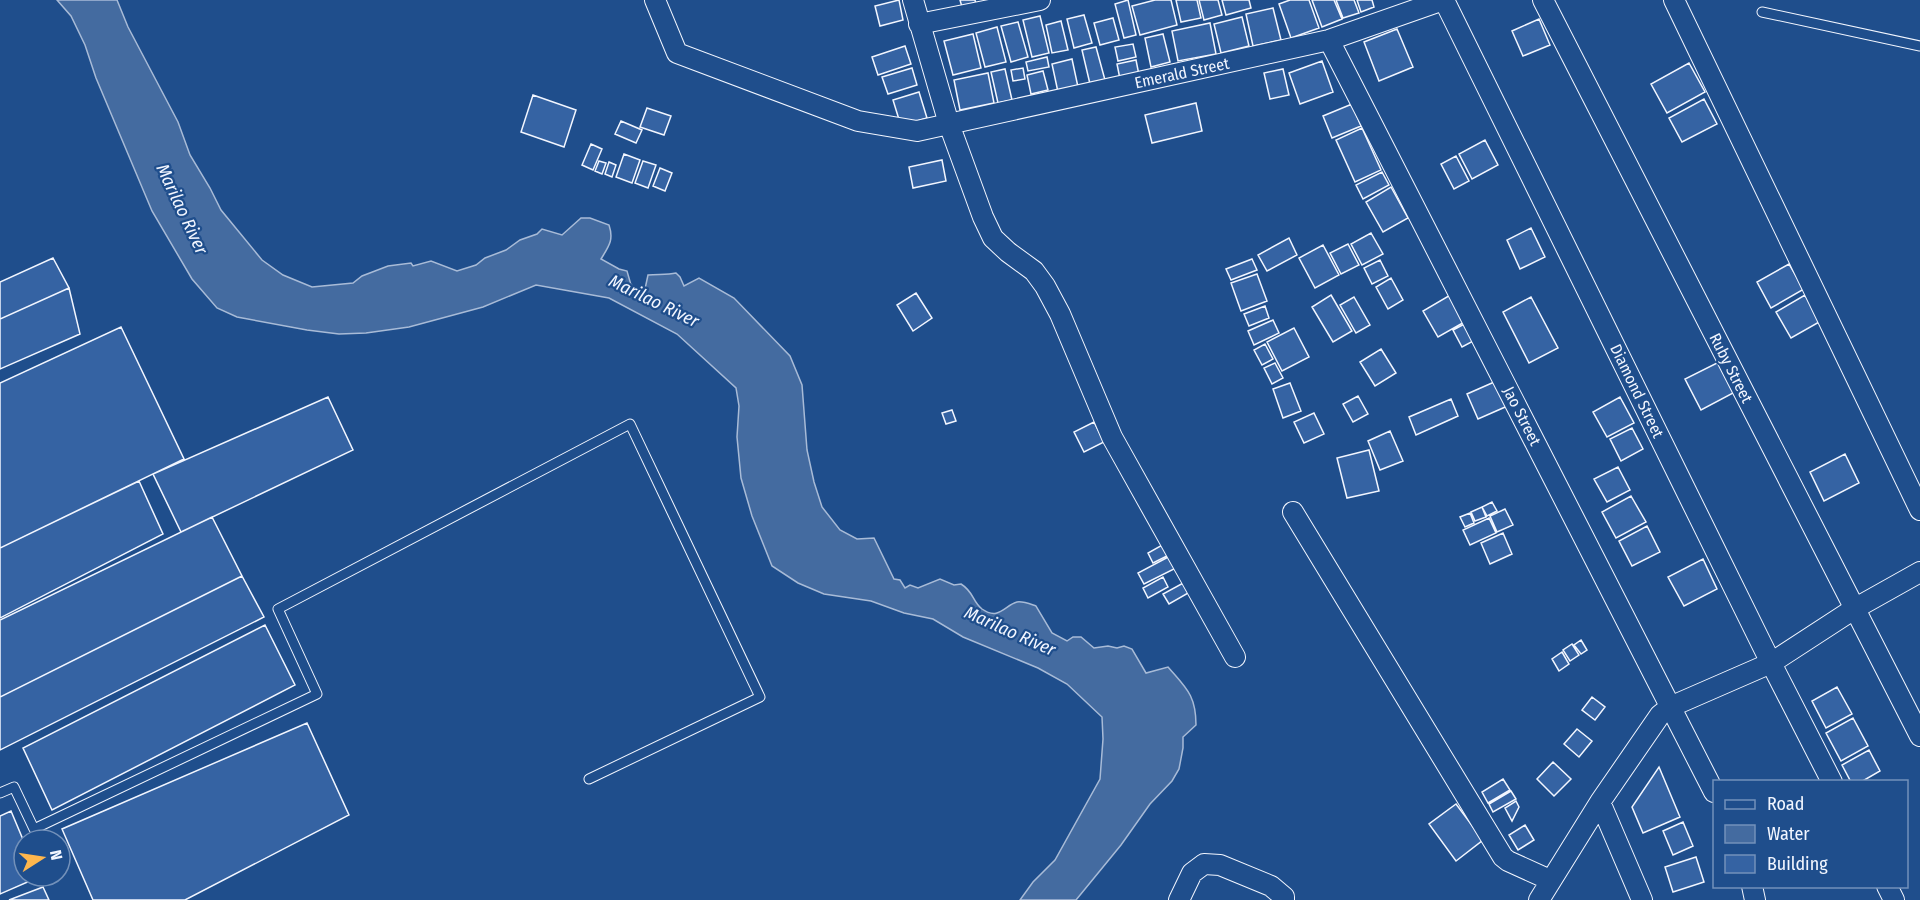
<svg xmlns="http://www.w3.org/2000/svg" width="1920" height="900" font-family="'Fira Sans Condensed',sans-serif">
  <style>
    .water { fill: #446ba0; stroke: #a8bbd7; stroke-width: 1.5 }
    .building { fill: #3563a3; stroke: #f2f6ff; stroke-width: 1.5 }
    .lines { fill: none; stroke-linecap: round; stroke-linejoin: round }
    .lane-casing { stroke: #f2f6ff; stroke-width: 11 }
    .street-casing { stroke: #f2f6ff; stroke-width: 22 }
    .lane { stroke: #1f4e8c; stroke-width: 9 }
    .street { stroke: #1f4e8c; stroke-width: 20 }
    .labels { text-anchor: middle; dominant-baseline: central; stroke-width: 4.5; stroke-linejoin: round; paint-order: stroke }
    .street-label { font-size: 16px; fill: #f2f6ff; stroke: #1f4e8c }
    .water-label { font-size: 18px; font-style: italic; fill: #f2f6ff; stroke: #1f4e8c }
  </style>
  <rect width="100%" height="100%" fill="#1f4e8c"/>
  <path class="water" d="M57 0H117L128 27 178 122 190 155 210 188 221 210 262 260 283 275 312 287 353 283 362 276 388 266 411 263 413 266 431 261 457 271 476 265 485 258 506 250 520 240 537 234 542 229 562 235 581 218H590L609 225C614 240 609 246 601 259L619 269 627 271 631 285 640 290 645 289 648 275C658 274 667 275 676 273L680 277 684 286 699 278 734 298 790 356 802 385 807 450 814 482 822 507 840 530 857 539 874 538 894 579 900 580 905 588 910 585 918 588 940 579 954 585 961 584C974 592 972 601 982 609 999 621 1005 605 1017 602 1023 601 1030 604 1036 606L1052 633 1067 641 1073 637H1081L1094 648 1108 646 1117 648 1124 646 1132 649 1146 673 1168 667C1186 688 1196 695 1196 725L1183 737V748L1179 769 1172 781 1150 804 1121 845 1076 900H1020L1033 882 1055 860 1100 779 1103 739 1102 717 1067 684 1038 668 963 637 933 619 904 613 871 601 824 594 798 583 772 566 752 516 741 478 737 437 739 406 736 388 677 334 609 298 536 285 483 307 409 327 366 333 339 334 307 330 237 317 217 308 192 279 152 211 96 78 85 45 71 16Z"/>
  <path class="building" d="M899 0 903 20 880 26 875 6Z
    M960 0H975L976 4 962 7Z
    M1128 0 1136 35 1124 38 1115 4Z
    M1155 0H1171L1177 25 1140 35 1132 6Z
    M1176 0H1197L1201 18 1181 22Z
    M1199 0H1218L1222 15 1204 20Z
    M1222 0H1249L1251 8 1226 15Z
    M1290 0H1309L1319 28 1291 38 1279 4Z
    M1312 0H1334L1342 19 1322 27Z
    M1336 0H1354L1359 13 1343 18Z
    M1357 0H1372L1374 7 1361 12Z
    M1273 8 1281 40 1253 46 1246 14Z
    M1084 15 1092 43 1074 48 1067 19Z
    M1040 16 1049 53 1032 57 1023 20Z
    M1242 17 1249 46 1221 53 1214 24Z
    M1113 18 1119 40 1100 45 1094 23Z
    M1539 19 1550 45 1523 56 1512 31Z
    M1061 21 1068 50 1052 53 1046 25Z
    M1018 22 1028 57 1011 62 1001 26Z
    M1210 23 1216 54 1178 61 1172 31Z
    M997 27 1006 62 985 67 976 33Z
    M1397 29 1413 67 1379 81 1364 42Z
    M973 34 981 68 953 75 944 41Z
    M1163 34 1170 62 1151 67 1145 38Z
    M1133 44 1136 57 1118 61 1115 47Z
    M905 46 911 64 878 75 872 57Z
    M1096 47 1105 80 1090 84 1082 50Z
    M1047 57 1049 67 1028 71 1026 62Z
    M1072 59 1078 87 1058 92 1052 64Z
    M1136 60 1139 75 1120 79 1117 64Z
    M1322 61 1333 92 1300 104 1289 73Z
    M1689 63 1705 92 1667 113 1651 84Z
    M912 68 917 85 888 94 882 77Z
    M1023 68 1025 79 1013 81 1011 70Z
    M1005 69 1012 100 998 103 991 72Z
    M1283 69 1289 95 1270 99 1264 73Z
    M1043 71 1048 90 1031 94 1027 75Z
    M988 73 994 103 960 110 954 80Z
    M919 92 927 118 901 126 893 100Z
    M533 95 576 110 564 147 521 132Z
    M1704 99 1717 124 1682 142 1669 118Z
    M1196 103 1202 131 1152 143 1145 115Z
    M1352 104 1361 126 1332 138 1323 116Z
    M647 108 671 116 664 135 640 127Z
    M621 121 642 130 636 143 615 134Z
    M1362 128 1381 170 1355 182 1336 140Z
    M1485 140 1498 165 1472 179 1459 154Z
    M591 144 602 149 593 170 582 165Z
    M624 154 640 160 632 183 616 177Z
    M1456 156 1469 181 1454 189 1441 164Z
    M942 160 946 181 913 188 909 167Z
    M599 161 606 163 602 174 595 171Z
    M643 161 656 165 648 188 635 183Z
    M609 162 616 165 612 177 605 174Z
    M660 168 672 173 665 191 653 186Z
    M1382 172 1389 185 1363 199 1356 185Z
    M1391 187 1408 218 1383 232 1366 202Z
    M1531 228 1545 257 1520 269 1507 240Z
    M1371 233 1383 254 1362 265 1351 244Z
    M1289 238 1297 255 1267 271 1258 255Z
    M1348 244 1359 265 1341 274 1330 253Z
    M1323 245 1339 275 1315 288 1299 258Z
    M53 258 69 288 0 319V282Z
    M1252 259 1257 270 1231 280 1226 269Z
    M1380 260 1388 276 1372 284 1364 268Z
    M1789 264 1804 289 1771 308 1757 282Z
    M1257 274 1267 301 1241 311 1231 283Z
    M1391 278 1403 300 1388 309 1376 287Z
    M69 288 80 334 0 369V319Z
    M916 293 932 318 913 331 897 305Z
    M1452 294 1468 320 1438 337 1423 311Z
    M1331 295 1352 331 1333 342 1312 307Z
    M1805 295 1821 321 1791 338 1776 312Z
    M1354 297 1370 325 1356 333 1340 305Z
    M1531 297 1558 348 1529 363 1503 312Z
    M1265 306 1269 318 1249 326 1244 314Z
    M1273 320 1279 333 1254 345 1248 331Z
    M1470 321 1479 338 1462 347 1453 330Z
    M121 327 184 459 0 548V383Z
    M1294 328 1309 357 1282 371 1267 342Z
    M1265 344 1273 359 1262 365 1254 350Z
    M1381 349 1396 373 1375 386 1360 362Z
    M1719 362 1735 392 1701 410 1685 379Z
    M1275 363 1283 378 1272 384 1264 368Z
    M1501 379 1512 404 1478 419 1467 394Z
    M1290 383 1301 411 1283 418 1273 389Z
    M1358 396 1368 414 1353 422 1343 404Z
    M328 397 353 450 181 532 153 474Z
    M1620 397 1634 423 1607 437 1593 412Z
    M1451 399 1458 416 1416 435 1409 417Z
    M952 410 956 421 946 424 942 413Z
    M1314 413 1324 434 1304 443 1294 422Z
    M1094 422 1104 442 1084 452 1074 432Z
    M1632 428 1643 449 1621 461 1610 439Z
    M1390 431 1403 461 1380 470 1368 441Z
    M1369 450 1379 491 1347 498 1337 458Z
    M1845 454 1859 483 1824 501 1810 472Z
    M1618 467 1630 490 1607 502 1594 479Z
    M139 481 163 534 0 618V548Z
    M1631 496 1646 522 1616 538 1602 512Z
    M1492 502 1497 511 1487 516 1482 507Z
    M1482 507 1486 517 1475 521 1471 512Z
    M1505 509 1513 525 1497 532 1490 516Z
    M1470 513 1474 523 1465 527 1460 517Z
    M212 517 242 576 0 697V620Z
    M1489 518 1496 533 1470 545 1463 530Z
    M1647 526 1660 552 1632 566 1619 541Z
    M1503 533 1512 554 1490 564 1481 543Z
    M1164 544 1169 555 1153 563 1148 553Z
    M1170 556 1176 568 1144 584 1138 573Z
    M1703 559 1717 589 1684 606 1668 577Z
    M242 576 264 617 0 750V697Z
    M1163 577 1168 587 1148 598 1143 588Z
    M1185 582 1190 592 1169 604 1163 594Z
    M265 625 295 685 52 810 23 748Z
    M1581 640 1587 650 1581 654 1574 645Z
    M1572 644 1579 655 1570 661 1563 650Z
    M1562 652 1569 664 1559 671 1552 659Z
    M1837 687 1852 714 1826 728 1812 701Z
    M1592 697 1605 707 1595 720 1582 710Z
    M1853 718 1868 746 1841 761 1826 733Z
    M307 723 349 815 185 900H93L62 829Z
    M1577 729 1592 741 1579 757 1564 744Z
    M1869 750 1880 771 1861 782H1851L1842 765Z
    M1553 762 1571 779 1554 796 1537 779Z
    M1659 767 1680 817 1643 833 1632 807Z
    M1503 779 1510 790 1488 803 1482 792Z
    M1511 791 1516 799 1493 812 1489 804Z
    M1516 801 1519 807 1512 821 1505 808Z
    M1456 804 1483 840 1456 861 1429 824Z
    M11 811 24 842V876L39 877 0 894V816Z
    M1683 822 1693 846 1673 855 1663 831Z
    M1525 825 1534 840 1518 850 1509 835Z
    M1696 857 1704 882 1673 892 1665 867Z
    M43 887 49 900H9Z"/>
  <g class="lines">
    <g class="lane-casing">
      <path id="lane" d="M1762 12 1920 46
        M0 793 14 787 34 829 317 694 278 609 630 424 760 697 589 779"/>
    </g>
    <g class="street-casing">
      <path id="street" d="M655 0 677 53 858 121 917 131 1329 40 1443 0
        M913 0 949 124 983 217 993 238 1008 252 1034 271 1045 286 1060 314 1112 437 1235 657
        M1444 0 1771 663 1832 782
        M1543 0 1920 736
        M1674 0 1920 510
        M919 24 1040 0
        M1329 40 1714 792
        M1293 512 1503 857 1508 861 1550 880
        M1600 802 1642 900
        M1752 886 1755 900
        M1887 886 1894 900
        M1179 900 1192 873 1204 864 1220 865 1271 886 1284 897V900
        M1539 900 1600 802 1660 715 1670 707 1771 663 1854 609 1920 572"/>
    </g>
    <use href="#lane" class="lane"/>
    <use href="#street" class="street"/>
  </g>
  <g class="labels">
    <g class="street-label">
      <text transform="translate(1182 73) rotate(-12)">Emerald Street</text>
      <text transform="translate(1731 368) rotate(63)">Ruby Street</text>
      <text transform="translate(1637 391) rotate(64)">Diamond Street</text>
      <text transform="translate(1522 416) rotate(63)">Jao Street</text>
    </g>
    <g class="water-label">
      <text transform="translate(182 209) rotate(65)">Marilao River</text>
      <text transform="translate(654 301) rotate(26)">Marilao River</text>
      <text transform="translate(1010 631) rotate(24)">Marilao River</text>
    </g>
  </g>
  <rect x="1713" y="780" width="195" height="108" fill="#1f4e8c" stroke="#7391ba" stroke-width="1.5"/>
  <rect x="1725" y="800" width="30" height="9" fill="#1f4e8c" stroke="#7391ba" stroke-width="1.5"/>
  <text x="1767" y="810" font-size="18" fill="#f2f6ff">Road</text>
  <rect x="1725" y="825" width="30" height="18" fill="#446ba0" stroke="#7391ba" stroke-width="1.5"/>
  <text x="1767" y="840" font-size="18" fill="#f2f6ff">Water</text>
  <rect x="1725" y="855" width="30" height="18" fill="#3563a3" stroke="#7391ba" stroke-width="1.5"/>
  <text x="1767" y="870" font-size="18" fill="#f2f6ff">Building</text>
  <g transform="translate(42 858) rotate(78)"><circle r="28" fill="#1f4e8c" stroke="#7391ba" stroke-width="1.5"/>
  <path d="M0-4.5L10 22L0 15L-10 22Z" fill="#ffb74d"/>
  <text y="-9" font-size="16" font-weight="bold" text-anchor="middle" fill="#f2f6ff">N</text>
  </g>
</svg>
